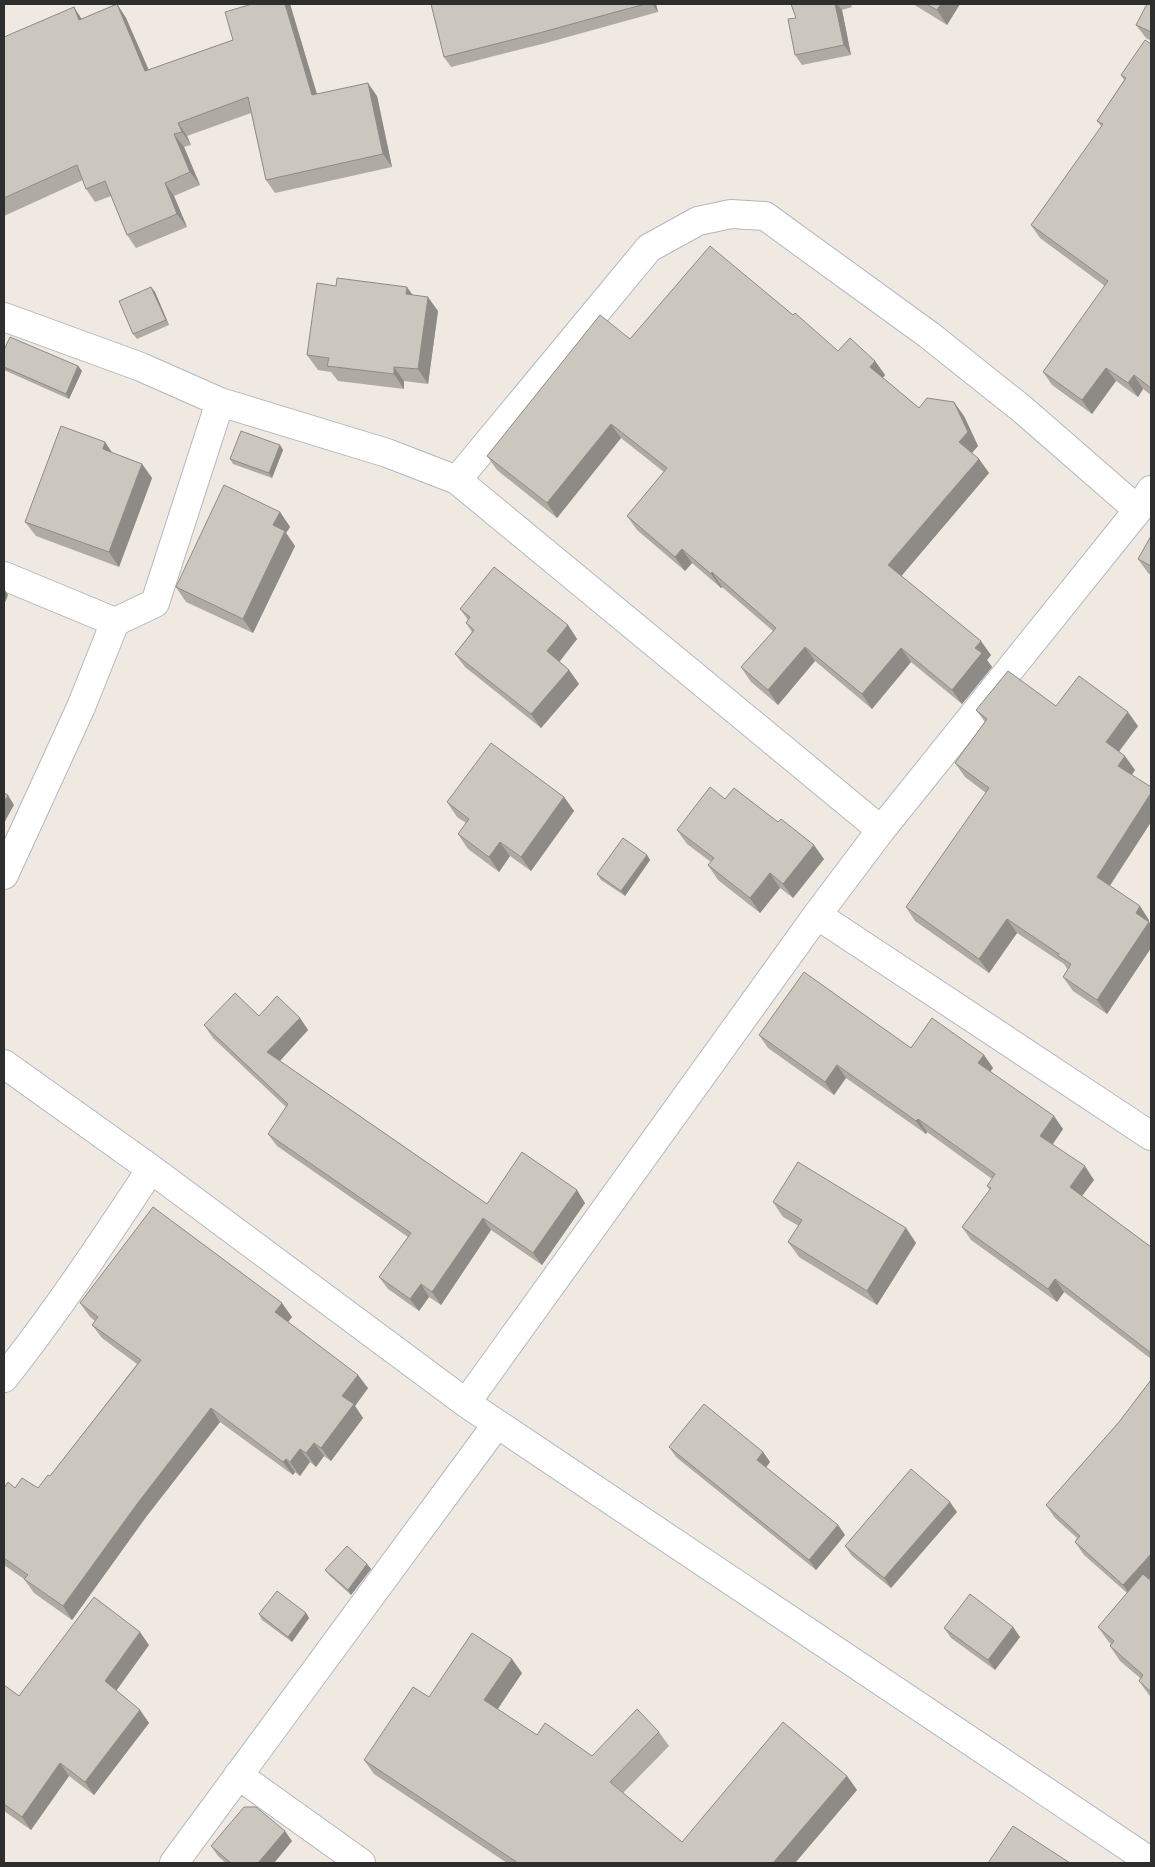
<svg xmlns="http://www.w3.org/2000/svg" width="1155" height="1867" font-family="Montserrat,sans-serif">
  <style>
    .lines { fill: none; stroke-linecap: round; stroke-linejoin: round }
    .minor-casing { stroke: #b4b7c1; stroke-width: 30 }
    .minor { stroke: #fff; stroke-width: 28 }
    .wall { fill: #afaba4 }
    .shaded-wall { fill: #8e8b86 }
    .building { fill: #cbc7bf; stroke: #8e8b86 }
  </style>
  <rect width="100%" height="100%" fill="#efe9e1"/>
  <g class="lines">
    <g class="minor-casing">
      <path id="minor" d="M4 317 141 367 220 402 387 453 457 480 881 830
        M457 480 649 248 698 221 731 214 765 216 929 335 1022 409 1138 510
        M4 576 115 622
        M4 875 81 707 115 622 155 603 220 402
        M817 915 1151 1136
        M4 1064 151 1169 466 1403 1151 1862
        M4 1378C57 1311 104 1240 151 1169
        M466 1403 817 915 881 830 1138 510 1151 490
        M238 1775 361 1863
        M174 1863 497 1424"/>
    </g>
    <use href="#minor" class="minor"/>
  </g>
  <path class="wall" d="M117 4 126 18 149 70 233 40 252 4H290L317 94 377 96 392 167 275 193 266 180 251 113 187 136 191 145 184 147 200 185 174 196 187 227 136 248 127 235 111 196 95 202 86 189 83 180 4 216V37L82 19Z
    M431 4H656L658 12 546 43 451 67 444 57Z
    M791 4H851L852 7 842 10 851 55 802 65 795 55 796 18Z
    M913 4H960L947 25Z
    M1151 4V41L1146 38 1136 25Z
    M1151 44V395L1143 389 1138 397 1116 381 1092 414 1052 385 1043 372 1105 286 1040 238 1031 225 1102 127 1097 121 1124 80 1121 75Z
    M151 287 155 292 169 325 137 339 133 334Z
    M412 295 438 311 428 384 404 381V389L338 381 331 372 318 370 307 355Z
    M793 315 838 351 875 361 885 375 883 378 919 408 964 416 978 446 972 453 979 459 989 473 901 576 991 655 987 660 992 667 962 704 911 662 872 709 815 661 778 705 751 682 741 667 773 631 722 587 721 588 692 563 685 571 637 530 627 516 664 472 621 438 557 518 497 470 487 456 630 339Z
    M4 350 78 366 82 371 69 399 4 370Z
    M105 442 112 453 142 464 152 478 119 567 36 536 25 522Z
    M280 445 283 450 272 478 233 464 230 459Z
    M280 512 290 527 286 533 295 546 253 633 186 602 176 587Z
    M1151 536V575L1148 573 1138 559Z
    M460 609 568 625 577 639 559 661 569 670 579 684 541 728 465 667 455 654 472 632 466 623 468 620Z
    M1056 706 1138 726 1119 752 1135 770 1132 775 1151 787V822L1110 886 1149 920V922L1151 925V948L1107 1014 1073 991 1063 977 1068 970 1064 964 1017 933 989 973 915 921 906 907 986 793 965 777 955 763 985 722 976 710Z
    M564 797 574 811 531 871 510 856 499 872 468 849 458 834 466 823 457 817 447 802Z
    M725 799 824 859 793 898 780 888 760 913 718 880 708 865 711 862 687 844 677 830Z
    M647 855 650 860 625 896 601 880 597 874Z
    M259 1016 300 1018 308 1030 280 1061 487 1204 585 1203 542 1265 491 1230 441 1305 429 1297 419 1311 388 1289 379 1277 408 1237 277 1146 268 1134 286 1107 213 1038 204 1025Z
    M759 1035 984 1055 993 1068 990 1071 1063 1129 1053 1144 1094 1180 1082 1196 1151 1247V1359L1064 1292 1057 1302 971 1240 962 1227 990 1190 987 1186 992 1179 927 1132 926 1134 846 1078 834 1095 768 1048Z
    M773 1202 906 1228 916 1243 877 1305 799 1257 788 1242 799 1226 783 1217Z
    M80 1303 292 1317 288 1322 368 1388 355 1406 363 1418 331 1461 324 1456 316 1467 310 1462 300 1476 295 1472 293 1475 220 1422 146 1517 72 1620 34 1593 24 1579 4 1565V1488H38L50 1476 137 1364 102 1338 92 1325 95 1321 90 1317Z
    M1151 1380V1577L1149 1579 1151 1581V1697L1149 1695 1139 1681 1140 1678 1120 1661 1110 1646 1111 1644 1108 1641 1098 1627 1127 1593 1084 1555 1075 1542 1077 1538 1055 1518 1046 1505 1119 1422Z
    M669 1447 763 1452 770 1462 766 1467 838 1525 845 1535 816 1570 676 1457Z
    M957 1512 891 1588 852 1556 845 1546Z
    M367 1564 371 1569 351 1595 329 1575 325 1570Z
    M306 1613 309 1618 292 1642 262 1620 259 1614Z
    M1013 1627 1020 1637 995 1670 951 1638 944 1628Z
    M149 1645 116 1690 140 1710 149 1723 94 1795 69 1776 31 1830 4 1811V1685L19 1696Z
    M522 1673 498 1709 537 1735 592 1756 659 1732 669 1746 623 1793 682 1842 847 1776 857 1790 795 1863H507L374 1774 364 1760 429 1697Z
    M292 1841 274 1863H226L218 1856 211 1846Z"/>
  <path class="shaded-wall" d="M117 4 126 18 155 85 145 71Z
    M285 4H290L321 108 312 95Z
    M652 4H656L658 12Z
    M835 4H837L842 10 851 55 844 45Z
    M941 4H960L947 25 937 10Z
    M74 7 83 21 79 20Z
    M368 83 377 96 392 167 383 154Z
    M178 123 187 136 191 145 182 132Z
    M174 134 184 147 200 185 190 172Z
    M165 183 174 196 187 227 177 214Z
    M151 287 155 292 169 325 166 320Z
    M407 287 417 301 406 294Z
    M428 297 438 311 428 384 418 369Z
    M875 361 885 375 880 381 870 367Z
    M78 366 82 371 69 399 66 394Z
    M394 367 404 381V389L394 374Z
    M1106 368 1116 381 1092 414 1082 400Z
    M1134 375 1143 389 1138 397 1128 383Z
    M954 402 964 416 978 446 969 456 959 442Z
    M611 424 621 438 557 518 547 503Z
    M105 442 115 457 103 449Z
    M280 445 283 450 272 478 269 473Z
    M979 459 989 473 898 580 888 565Z
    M142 464 152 478 119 567 109 552Z
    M280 512 290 527 286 533 295 546 253 633 243 619 273 525Z
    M682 549 692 563 685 571 675 557Z
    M712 572 722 587 721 588 711 574Z
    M5 590 8 595 4 605V591Z
    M568 625 577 639 557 665 547 651Z
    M981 641 991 655 987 660 992 667 962 704 952 690 975 648Z
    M805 647 815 661 778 705 768 690Z
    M901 648 911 662 872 709 862 694Z
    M569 670 579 684 541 728 531 714Z
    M1128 712 1138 726 1115 756 1106 742Z
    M1125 756 1135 770 1128 780 1118 766Z
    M1151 793V822L1106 891 1097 877Z
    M8 795 14 805 4 823V802Z
    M564 797 574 811 531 871 521 857Z
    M500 842 510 856 499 872 489 857Z
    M814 845 824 859 793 898 783 884Z
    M647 855 650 860 625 896 621 891Z
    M770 873 780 888 760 913 750 898Z
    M1140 906 1149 920 1145 927 1136 913Z
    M1007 919 1017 933 989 973 979 959Z
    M1149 922 1151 925V948L1107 1014 1097 1000Z
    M300 1018 308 1030 276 1065 267 1052Z
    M984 1055 993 1068 987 1076 978 1063Z
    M837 1065 846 1078 834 1095 825 1082Z
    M1054 1116 1063 1129 1049 1149 1040 1136Z
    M918 1119 927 1132 926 1134 916 1121Z
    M1085 1166 1094 1180 1079 1200 1070 1187Z
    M577 1190 585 1203 542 1265 533 1253Z
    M483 1218 491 1230 441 1305 432 1292Z
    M906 1228 916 1243 877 1305 867 1291Z
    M1055 1279 1064 1292 1057 1302 1048 1289Z
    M421 1284 429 1297 419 1311 410 1299Z
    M282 1303 292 1317 285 1326 275 1312Z
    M358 1375 368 1388 355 1406 363 1418 331 1461 321 1448 342 1396Z
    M211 1408 220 1422 146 1517 72 1620 63 1606 137 1504Z
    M314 1443 324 1456 316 1467 306 1453Z
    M300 1449 310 1462 300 1476 290 1462Z
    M763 1452 770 1462 764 1470 757 1460Z
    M286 1459 295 1472 293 1475 283 1462Z
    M950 1502 957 1512 891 1588 884 1578Z
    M838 1525 845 1535 816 1570 809 1560Z
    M1151 1554V1577L1132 1598 1123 1585Z
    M367 1564 371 1569 351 1595 348 1590Z
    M306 1613 309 1618 292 1642 288 1637Z
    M1013 1627 1020 1637 995 1670 988 1660Z
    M140 1632 149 1645 114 1694 105 1681Z
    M512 1659 522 1673 494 1714 484 1700Z
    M140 1710 149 1723 94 1795 85 1782Z
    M60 1763 69 1776 31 1830 22 1817Z
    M847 1776 857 1790 795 1863H773Z
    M285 1831 292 1841 274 1863H258Z"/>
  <path class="building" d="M117 4 145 71 233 40 225 12 252 4H285L312 95 368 83 383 154 266 180 248 97 178 123 182 132 174 134 190 172 165 183 177 214 127 235 105 181 86 189 77 165 4 198V37L74 7 79 20Z
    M431 4H645L539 33 444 57Z
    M791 4H835L844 45 795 55 788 19 796 18Z
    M926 4H941L937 10Z
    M1147 4H1151V32L1136 25Z
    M1145 40 1151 44V388L1134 375 1128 383 1106 368 1082 400 1043 372 1108 281 1031 225 1103 124 1097 121 1126 78 1121 75Z
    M710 246 793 315 795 313 838 351 850 338 875 361 870 367 919 408 927 398 954 402 968 432 959 442 979 459 888 565 981 641 975 648 982 653 952 690 901 648 862 694 805 647 768 690 741 667 776 628 712 572 711 574 682 549 675 557 627 516 667 468 611 424 547 503 487 456 600 315 630 339Z
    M337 278 407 287 406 294 428 297 418 369 394 367V374L327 366 329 358 307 355 317 283 336 286Z
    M151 287 166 320 133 334 119 301Z
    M10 337 78 366 66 394 4 367V350Z
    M61 426 105 442 103 449 142 464 109 552 25 522Z
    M241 431 280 445 269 473 230 459Z
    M224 485 280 512 273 525 285 531 243 619 176 587Z
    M1151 536V566L1138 559Z
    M494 567 568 625 547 651 569 670 531 714 455 654 474 630 466 623 470 617 460 609Z
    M1008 671 1056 706 1079 676 1128 712 1106 742 1125 756 1118 766 1151 787V793L1097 877 1140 906 1136 913 1149 922 1097 1000 1063 977 1071 964 1058 956 1059 954 1007 919 979 959 906 907 989 788 955 763 987 719 976 710Z
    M491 743 564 797 521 857 500 842 489 857 458 834 469 819 447 802Z
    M710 787 725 799 734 788 778 822 781 819 814 845 783 884 770 873 750 898 708 865 714 858 677 830Z
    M4 793 8 795 4 802Z
    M623 838 647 855 621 891 597 874Z
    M804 972 911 1048 932 1018 984 1055 978 1063 1054 1116 1040 1136 1085 1166 1070 1187 1151 1247V1353L1055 1279 1048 1289 962 1227 991 1188 987 1186 995 1174 918 1119 916 1121 837 1065 825 1082 759 1035Z
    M235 993 259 1016 277 996 300 1018 267 1052 487 1204 522 1152 577 1190 533 1253 483 1218 432 1292 421 1284 410 1299 379 1277 411 1233 268 1134 288 1104 204 1025Z
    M798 1162 906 1228 867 1291 788 1242 802 1220 773 1202Z
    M153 1207 282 1303 275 1312 358 1375 342 1396 354 1404 321 1448 314 1443 306 1453 300 1449 290 1462 286 1459 283 1462 211 1408 137 1504 63 1606 24 1579 28 1575 4 1558V1488L8 1482 15 1488 22 1478 38 1488 48 1475 50 1476 141 1360 92 1325 98 1317 80 1303Z
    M1151 1380V1554L1123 1585 1075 1542 1080 1536 1046 1505 1119 1422Z
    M704 1404 763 1452 757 1460 838 1525 809 1560 669 1447Z
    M911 1469 950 1502 884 1578 845 1546Z
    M347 1546 367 1564 348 1590 325 1570Z
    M1143 1574 1151 1581V1692L1139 1681 1143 1675 1110 1646 1114 1641 1098 1627Z
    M277 1591 306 1613 288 1637 259 1614Z
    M970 1594 1013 1627 988 1660 944 1628Z
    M94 1597 140 1632 105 1681 140 1710 85 1782 60 1763 22 1817 4 1804V1685L19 1696Z
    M472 1633 512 1659 484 1700 537 1735 545 1723 592 1756 637 1709 659 1732 610 1782 682 1842 783 1722 847 1776 773 1863H518L364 1760 413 1687 429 1697Z
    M244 1807H256L285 1831 258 1863H231L211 1846Z
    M1013 1826 1070 1863H988Z"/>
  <rect width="1155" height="1867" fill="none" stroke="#2e2e2e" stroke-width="10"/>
</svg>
